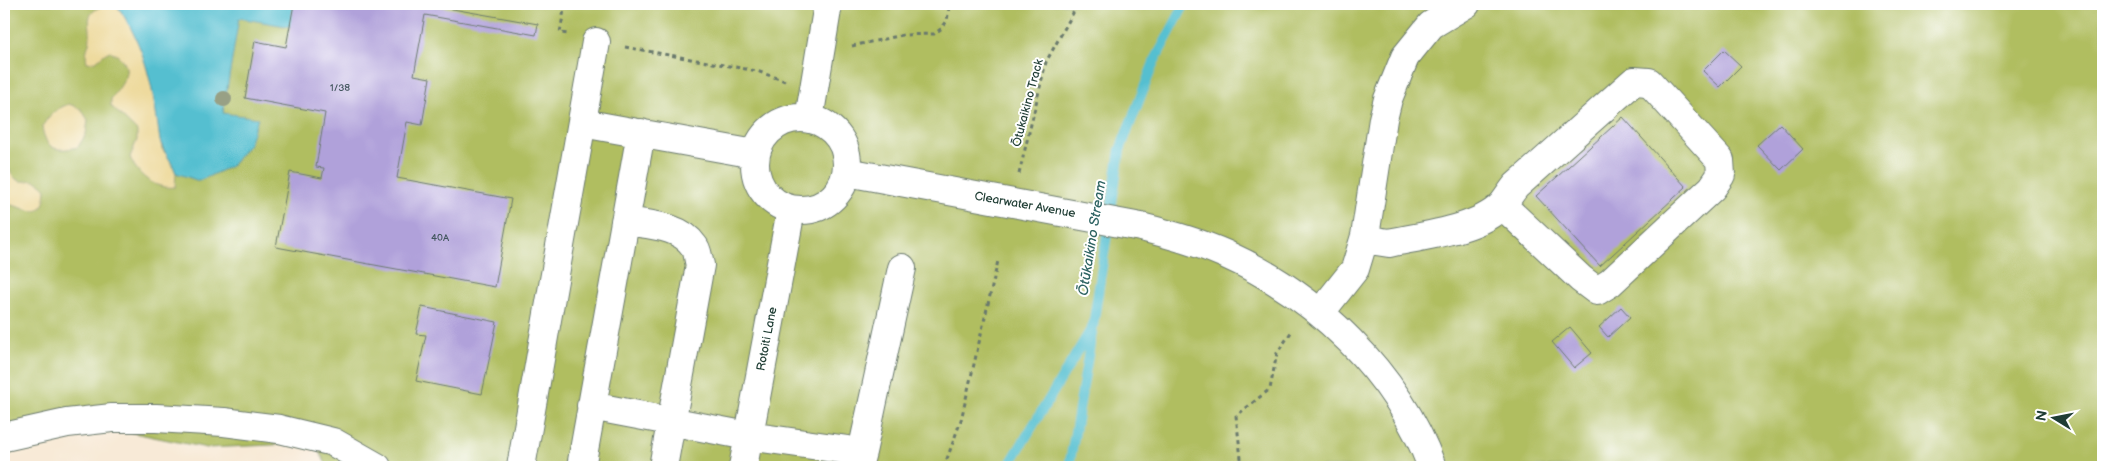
<svg xmlns="http://www.w3.org/2000/svg" width="2107" height="471" font-family="'Balsamiq Sans',sans-serif">
  <style>
    .green { fill: #b0be61; stroke: #687e4a }
    .sand { fill: #eeda9e; stroke: #868c69 }
    .water { fill: #55bfd0; stroke: #3a7e82 }
    .lines { fill: none; stroke-linecap: round; stroke-linejoin: round }
    .stream { stroke: #55bfd0; stroke-width: 10 }
    .building { fill: #b0a1da }
    .minor-casing { stroke: #6b7a6d; stroke-width: 30 }
    .path { stroke: #6b7a6d; stroke-width: 3; stroke-dasharray: 4 4; stroke-linecap: butt }
    .minor { stroke: #fff; stroke-width: 28 }
    .tree { fill: #98a085 }
    .labels { text-anchor: middle; dominant-baseline: central; stroke-width: 4; stroke-linejoin: round; paint-order: stroke }
    .number-label { font-size: 10px; fill: #43565e }
    .street-label { font-size: 12px; fill: #1f3d34; stroke: #fff }
    .water-label { font-size: 14px; font-style: italic; fill: #2f6463; stroke: #fff }
  </style>
  <rect width="100%" height="100%" fill="#fff"/>
  <filter id="ink" filterUnits="userSpaceOnUse"><feTurbulence type="fractalNoise" baseFrequency=".02" numOctaves="2"/><feDisplacementMap in="SourceGraphic" scale="10" xChannelSelector="R" yChannelSelector="G"/><feConvolveMatrix kernelMatrix="1 2 1 2 8 2 1 2 1" color-interpolation-filters="sRGB"/></filter>
  <filter id="wash" filterUnits="userSpaceOnUse"><feTurbulence type="fractalNoise" baseFrequency=".0096" numOctaves="4" result="noise"/><feDisplacementMap in="SourceGraphic" scale="20" xChannelSelector="R" yChannelSelector="G"/><feGaussianBlur stdDeviation="1.12" result="paint"/><feColorMatrix in="noise" values="0 0 0 0 0 0 0 0 0 0 0 0 0 0 0 0 0 1.4 0 .05"/><feComposite in="paint" operator="in"/></filter>
  <g filter="url(#wash)">
    <rect width="100%" height="100%" fill="#f8ead7"/>
    <path class="green" d="M4 4H2103V467H328L314 443 207 448 110 428 4 452Z"/>
    <path class="sand" d="M106 4H116L131 26 143 53 153 90 162 149 172 161 176 173 175 187C155 190 137 175 130 157L137 140V131L111 106V99C124 82 138 65 110 51 101 54 97 65 87 62 85 53 87 50 89 43 94 22 79 16 106 4Z
      M69 104 81 109 88 120 86 134 78 147C56 152 46 150 42 127 49 115 55 109 69 104Z
      M4 162C9 166 10 174 16 179 26 186 32 173 46 189 44 226 26 205 4 204Z"/>
    <path class="water" d="M116 4H294L292 27 239 18 223 113 258 118 249 144 231 166 199 181 176 173C172 161 164 153 160 141 153 89 147 48 116 4Z"/>
    <g class="lines">
      <path class="stream" d="M1008 467 1093 326 1120 150 1154 62 1185 4
        M1069 467 1092 333"/>
    </g>
    <g id="blocks">
      <path class="building" d="M294 4H424L538 24 536 35 425 15 414 75 430 78 422 125 407 122 397 178 511 199 495 287 276 247 290 172 322 178 324 168 316 167 325 113 245 98 255 41 286 47Z
        M1724 50 1741 66 1720 87 1703 71Z
        M1623 117 1686 187 1600 266 1536 196Z
        M1780 124 1803 149 1781 170 1757 145Z
        M422 307 497 322 482 394 416 381 426 335 416 334Z
        M1621 307 1630 317 1608 337 1599 327Z
        M1570 327 1592 353 1574 368 1552 342Z"/>
    </g>
  </g>
  <g filter="url(#ink)">
    <use href="#blocks" fill-opacity="0" stroke="#6b7a6d" stroke-width="1"/>
    <g class="lines">
      <g class="minor-casing">
        <path id="minor" d="M755 164a46 46 0 1 1 92 0a46 46 0 1 1-92 0Z
          M809 119 828 4
          M582 123 755 154
          M847 172 1141 227C1169 234 1198 242 1225 254 1316 295 1397 372 1432 467
          M625 221C648 225 680 225 694 246 698 250 698 259 700 265L663 467
          M1365 236 1376 241 1389 243C1422 236 1478 230 1502 205 1507 199 1511 192 1516 186L1634 81 1649 82 1720 160 1721 175 1712 188 1610 283 1597 291 1581 279 1502 205
          M1320 313 1355 269 1365 236 1383 119 1388 99 1405 57 1431 25 1466 4
          M591 406 748 436 862 452 858 467
          M4 437 67 423 112 418H156L224 422 279 429 333 442 377 467
          M862 452 902 268
          M521 467 596 42
          M581 467 641 133
          M743 467 791 210"/>
      </g>
      <path class="path" d="M565 4 560 33 568 34
        M852 46 903 35 934 34 942 28 947 21 949 7
        M625 47 757 71 785 81
        M1019 174 1046 62 1078 4
        M944 467 961 420 998 261
        M1242 467 1236 416 1270 389 1277 353 1292 331"/>
      <use href="#minor" class="minor"/>
    </g>
    <circle class="tree" cx="224" cy="99" r="8"/>
  </g>
  <g class="labels">
    <g class="number-label">
      <text x="340" y="88">1/38</text>
      <text x="440" y="238">40A</text>
    </g>
    <g class="street-label">
      <text transform="translate(1028 103) rotate(-75)">Ōtukaikino Track</text>
      <text transform="translate(1025 205) rotate(10)">Clearwater Avenue</text>
      <text transform="translate(767 339) rotate(-79)">Rotoiti Lane</text>
    </g>
    <g class="water-label">
      <text transform="translate(1092 238) rotate(-81)">Ōtūkaikino Stream</text>
    </g>
  </g>
  <rect width="2107" height="471" fill="none" stroke="#fff" stroke-width="20"/>
  <g transform="translate(2054 418) rotate(280)" stroke="#ffffff" stroke-width="4" paint-order="stroke">
  <path d="M0-4L9 19L0 12L-9 19Z" fill="#1f3d34"/>
  <text y="-8" font-size="14" font-weight="bold" text-anchor="middle" fill="#1f3d34">N</text>
  </g>
</svg>
